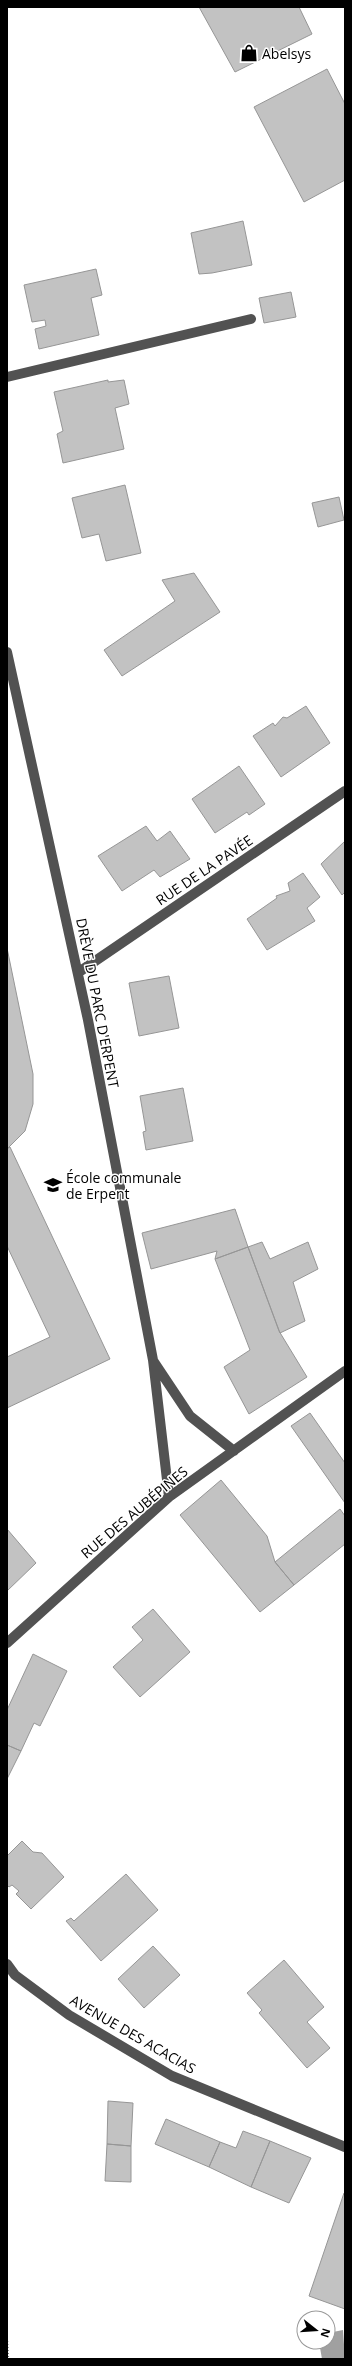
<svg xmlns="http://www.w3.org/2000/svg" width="352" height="2366" font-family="'Open Sans',sans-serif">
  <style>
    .water { fill: #a0a0a0 }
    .building { fill: #c2c2c2; stroke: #969696 }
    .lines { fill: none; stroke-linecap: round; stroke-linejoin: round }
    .path { stroke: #747474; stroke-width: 2.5; stroke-dasharray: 1 2; stroke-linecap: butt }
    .minor { stroke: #525252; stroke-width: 10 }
    .labels { text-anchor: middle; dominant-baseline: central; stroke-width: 3; stroke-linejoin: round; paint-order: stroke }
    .poi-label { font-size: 14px; fill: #000; stroke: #fff; text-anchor: start }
    .street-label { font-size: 14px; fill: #000; stroke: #fff }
  </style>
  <rect width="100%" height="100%" fill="#fff"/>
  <path class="water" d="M343 2330 345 2359H322L319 2342H328V2333Z"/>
  <path class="building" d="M199 7H299L312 34 235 72Z
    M327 69 345 104V180L304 202 254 107Z
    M243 221 252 265 212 273 199 274 191 233Z
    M96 269 102 295 91 298 99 335 39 349 35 329 46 326 45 320 32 322 24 285Z
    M291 292 296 317 264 323 259 298Z
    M108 380V382L124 380 129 404 115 408 124 449 63 463 57 434 63 431 54 392Z
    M125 485 141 553 106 561 99 534 82 538 72 498Z
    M339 497 344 520 318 527 312 503Z
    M194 573 220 612 122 676 104 650 175 601 162 580Z
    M306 706 330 743 281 777 253 736 273 723 275 726 283 717 287 718Z
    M239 766 265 804 249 815 247 812 215 833 192 799Z
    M146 826 157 841 170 831 190 859 160 877 154 870 122 891 98 856Z
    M345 841V892L342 895 321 864Z
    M303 873 320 897 307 908 315 921 267 950 247 919 277 898 276 896 290 891 288 883Z
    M7 948 33 1074V1104L25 1131 7 1149Z
    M169 976 179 1028 139 1036 129 983Z
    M183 1088 193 1141 146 1150 143 1132 146 1131 140 1096Z
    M10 1147 110 1359 7 1408V1357L50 1337 7 1246V1149Z
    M235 1209 248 1247 215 1259 217 1251 151 1269 142 1233Z
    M262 1242 270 1259 308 1242 318 1269 293 1282 305 1321 280 1333 248 1247Z
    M248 1247 279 1331 307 1377 249 1414 224 1367 250 1350 215 1259Z
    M310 1413 345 1463V1503L291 1426Z
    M221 1480 267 1536 275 1562 294 1585 260 1612 180 1515Z
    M340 1509 345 1516V1544L294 1585 275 1562Z
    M7 1529 36 1563 7 1591Z
    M153 1609 190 1652 140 1697 113 1667 143 1640 132 1627Z
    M33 1654 67 1671 40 1726 34 1723 21 1751 7 1745V1710Z
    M7 1745 21 1751 7 1779Z
    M22 1841 33 1852 42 1853 64 1877 31 1909 16 1894 19 1891 12 1885 9 1887 7 1885V1856Z
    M126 1874 158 1910 101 1961 66 1921 71 1918 74 1921Z
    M153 1946 180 1975 144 2008 118 1979Z
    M284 1960 324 2007 307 2022 330 2048 307 2068 259 2013 262 2010 247 1993Z
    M108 2101 133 2103 131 2146 107 2144Z
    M166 2119 220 2142 209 2167 155 2144Z
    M243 2131 270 2141 251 2187 209 2167 220 2142 236 2148Z
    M270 2141 311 2158 289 2203 251 2187Z
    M107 2144 131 2146V2182L105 2181Z
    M344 2193 345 2194V2309L309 2296Z"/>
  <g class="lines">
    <path class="path" d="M7 2341 8 2359"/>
    <path class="minor" d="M7 377 251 319
      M7 652 88 1020 153 1360 169 1497
      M79 972 345 791
      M154 1362 190 1416 234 1451
      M7 1643 169 1497 345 1371
      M7 1964 15 1975 69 2015 172 2076 345 2147"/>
  </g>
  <defs>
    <g id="shop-bare" transform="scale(1.38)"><path d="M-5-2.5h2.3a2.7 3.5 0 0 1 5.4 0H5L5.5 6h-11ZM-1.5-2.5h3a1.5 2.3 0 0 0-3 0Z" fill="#000" stroke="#fff" stroke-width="2.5" paint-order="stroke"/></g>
    <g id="school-bare" transform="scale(1.38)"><path d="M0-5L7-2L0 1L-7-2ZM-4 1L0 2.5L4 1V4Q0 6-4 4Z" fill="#000" stroke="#fff" stroke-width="2.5" paint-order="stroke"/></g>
  </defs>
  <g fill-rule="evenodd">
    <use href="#shop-bare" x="249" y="53"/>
    <use href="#school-bare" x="53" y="1185"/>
  </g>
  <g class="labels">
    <g class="poi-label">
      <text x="262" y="53">Abelsys</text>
      <text x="66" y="1177">École communale<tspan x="66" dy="16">de Erpent</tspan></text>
    </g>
    <g class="street-label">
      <text transform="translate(204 870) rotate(-34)">RUE DE LA PAVÉE</text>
      <text transform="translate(98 1003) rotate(79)">DRÈVE DU PARC D'ERPENT</text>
      <text transform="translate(134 1512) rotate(-40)">RUE DES AUBÉPINES</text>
      <text transform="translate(133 2034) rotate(30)">AVENUE DES ACACIAS</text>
    </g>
  </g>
  <rect width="352" height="2366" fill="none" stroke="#000000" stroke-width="16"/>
  <g transform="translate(316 2330) rotate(107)"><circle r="19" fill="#ffffff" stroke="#999999"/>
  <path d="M0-3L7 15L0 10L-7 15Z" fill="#000000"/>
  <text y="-6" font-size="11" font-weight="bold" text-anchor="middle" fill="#000000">N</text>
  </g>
</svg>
